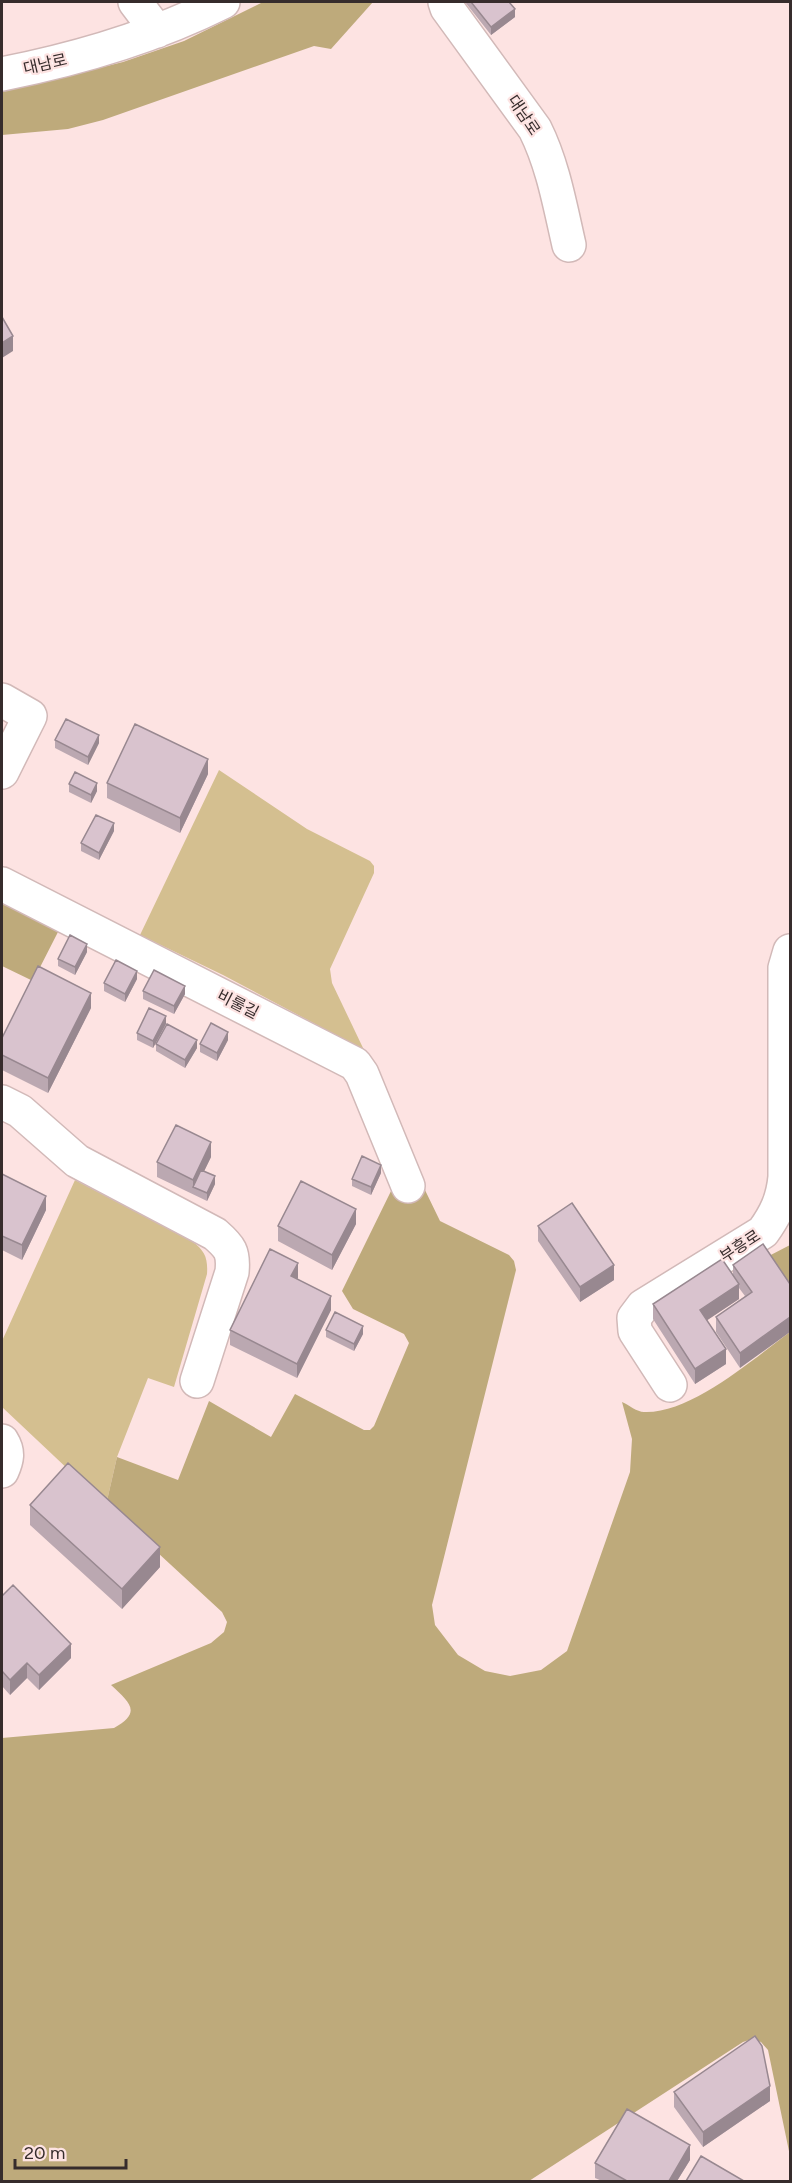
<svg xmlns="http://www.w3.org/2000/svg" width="792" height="2183" font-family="Figtree,'Noto Sans KR',sans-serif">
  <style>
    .green { fill: #d4bf90 }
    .forest { fill: #beaa7b }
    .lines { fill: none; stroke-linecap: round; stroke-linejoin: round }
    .minor-casing { stroke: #d2b9b8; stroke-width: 36 }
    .minor { stroke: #fff; stroke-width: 33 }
    .wall { fill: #bba8b1 }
    .shaded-wall { fill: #988890 }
    .building { fill: #d9c3ce; stroke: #988890; stroke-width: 1.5 }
    .labels { text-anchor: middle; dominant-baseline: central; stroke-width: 4.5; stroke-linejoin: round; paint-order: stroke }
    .street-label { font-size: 16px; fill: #362c2c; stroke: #fde3e2 }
  </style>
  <rect width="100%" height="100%" fill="#fde3e2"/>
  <path class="green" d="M219 770 307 829 370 861 374 866V873L330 969 332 983 364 1050 223 975 140 935Z
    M75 1180 192 1241C205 1251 208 1258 207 1274L174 1387 148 1378 117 1457 106 1505 2 1407V1341Z"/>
  <path class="forest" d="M263 2H373L331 49 314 46 103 120 68 129 2 135V92L123 62 184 41Z
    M2 898 65 931 58 932 33 981 2 966Z
    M424 1188 440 1221 509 1255 514 1261 516 1270 432 1605 435 1625 458 1655 485 1671 510 1676 541 1670 567 1651 630 1472 632 1439 622 1402C629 1405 637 1412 644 1412 691 1414 753 1359 790 1332V2156L768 2050 761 2042 752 2039 743 2042 529 2181 2 2182V1738L114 1728C143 1712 129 1702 111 1685L211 1643 224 1632 227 1622 222 1612 106 1505 117 1457 178 1480 209 1401 271 1437 295 1394 364 1430H370L374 1426 409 1343 404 1334 353 1309 342 1291 392 1189Z
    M790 1245V1299L763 1259Z"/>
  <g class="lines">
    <g class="minor-casing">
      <path id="minor" d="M135 2 157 31
        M445 2 447 8 535 129C553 165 560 206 569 245
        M2 74C78 59 153 37 223 2
        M2 700 30 716 2 772
        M2 884 355 1064 362 1074 408 1186
        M2 1102 20 1111 77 1161 215 1234C230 1247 234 1252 232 1272L197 1381
        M670 1385 635 1331 634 1318 643 1306 763 1232C776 1214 783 1199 785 1177V968L790 951
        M2 1441C9 1452 7 1460 2 1471"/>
    </g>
    <use href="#minor" class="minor"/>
  </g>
  <path class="wall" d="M465 2H509L515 17 491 35Z
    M55 740 99 743 88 765 55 748Z
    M208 774 180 833 107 798V783Z
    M69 784 97 791 91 803 69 792Z
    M114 831 99 860 81 851V843Z
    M87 952 75 975 58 966V959Z
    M137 979 125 1002 104 991V983Z
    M143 991 185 994 174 1014 143 999Z
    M91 1008 48 1093 2 1070V1038Z
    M166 1024 153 1048 137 1040V1033Z
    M228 1040 217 1061 200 1052V1044Z
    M156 1044 197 1048 185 1068 156 1051Z
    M211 1157 204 1171 215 1184 207 1201 157 1177V1162Z
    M381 1173 371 1195 352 1186V1179Z
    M2 1174 46 1210 22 1260 2 1250Z
    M356 1224 332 1270 278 1241V1226Z
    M538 1226 614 1280 580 1302 538 1241Z
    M763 1244 740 1368 716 1332V1317L745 1296 739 1288V1299L707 1320 726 1364 695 1384 653 1319V1304L733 1276V1265Z
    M298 1278 297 1279 331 1310 297 1378 230 1345V1330Z
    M326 1330 363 1334 354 1351 326 1337Z
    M30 1505 160 1567 122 1609 30 1525Z
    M2 1596 71 1658 39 1690 27 1678 10 1695 2 1686Z
    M674 2092 770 2101 703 2147 674 2107Z
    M690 2160 677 2181H602L595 2178V2163Z"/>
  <path class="shaded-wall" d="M515 9V17L491 35V27Z
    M13 336V351L2 358V343Z
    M99 735V743L88 765V757Z
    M208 759V774L180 833V818Z
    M97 783V791L91 803V795Z
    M114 823V831L99 860V853Z
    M87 944V952L75 975V967Z
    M137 971V979L125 1002V994Z
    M185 986V994L174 1014V1006Z
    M91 993V1008L48 1093V1078Z
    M166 1016V1024L153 1048V1041Z
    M228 1032V1040L217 1061V1053Z
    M197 1040V1048L185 1068V1060Z
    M211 1142V1157L196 1188 193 1187V1180Z
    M381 1165V1173L371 1195V1187Z
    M215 1176V1184L207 1201V1193Z
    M46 1196V1210L22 1260V1245Z
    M356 1209V1224L332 1270V1255Z
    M298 1263V1278L291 1291V1276Z
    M614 1265V1280L580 1302V1287Z
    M739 1284V1299L700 1325V1310Z
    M331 1296V1310L297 1378V1364Z
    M790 1317V1332L740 1368V1353Z
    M363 1326V1334L354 1351V1344Z
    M726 1349V1364L695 1384V1369Z
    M160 1547V1567L122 1609V1589Z
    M71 1644V1658L39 1690V1675Z
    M27 1663V1678L10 1695V1680Z
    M770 2086V2101L703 2147V2132Z
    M690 2145V2160L677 2181H669Z"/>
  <path class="building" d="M471 2H509L515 9 491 27Z
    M2 317 13 336 2 343Z
    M66 719 99 735 88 757 55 740Z
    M135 724 208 759 180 818 107 783Z
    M75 772 97 783 91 795 69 784Z
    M96 815 114 823 99 853 81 843Z
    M70 935 87 944 75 967 58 959Z
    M116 960 137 971 125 994 104 983Z
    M38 966 91 993 48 1078 2 1055V1038Z
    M154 970 185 986 174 1006 143 991Z
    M149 1008 166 1016 153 1041 137 1033Z
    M211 1023 228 1032 217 1053 200 1044Z
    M167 1024 197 1040 185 1060 156 1044Z
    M176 1125 211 1142 193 1180 157 1162Z
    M362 1156 381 1165 371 1187 352 1179Z
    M201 1170 215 1176 207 1193 193 1187Z
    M2 1174 46 1196 22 1245 2 1236Z
    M301 1181 356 1209 332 1255 278 1226Z
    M572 1203 614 1265 580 1287 538 1226Z
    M763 1244 790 1284V1317L740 1353 716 1317 752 1292 733 1265Z
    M270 1249 298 1263 291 1276 331 1296 297 1364 230 1330Z
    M722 1259 739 1284 700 1310 726 1349 695 1369 653 1304Z
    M335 1312 363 1326 354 1344 326 1330Z
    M68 1463 160 1547 122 1589 30 1505Z
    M13 1585 71 1644 39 1675 27 1663 10 1680 2 1671V1596Z
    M755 2036 762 2046 770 2086 703 2132 674 2092Z
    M627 2109 690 2145 669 2181H627L595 2163Z
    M701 2156 744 2181H686Z"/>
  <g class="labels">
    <g class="street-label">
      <text transform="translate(45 64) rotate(-13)">대남로</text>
      <text transform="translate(524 115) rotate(56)">대남로</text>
      <text transform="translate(238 1004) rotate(27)">비룰길</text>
      <text transform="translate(740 1246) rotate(-33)">부흥로</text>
    </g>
  </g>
  <rect width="792" height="2183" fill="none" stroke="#362c2c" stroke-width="6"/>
  <path d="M15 2159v9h111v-9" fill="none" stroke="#362c2c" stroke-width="3"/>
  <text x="24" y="2159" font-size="18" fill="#362c2c" stroke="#fde3e2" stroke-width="4.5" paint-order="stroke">20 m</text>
</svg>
